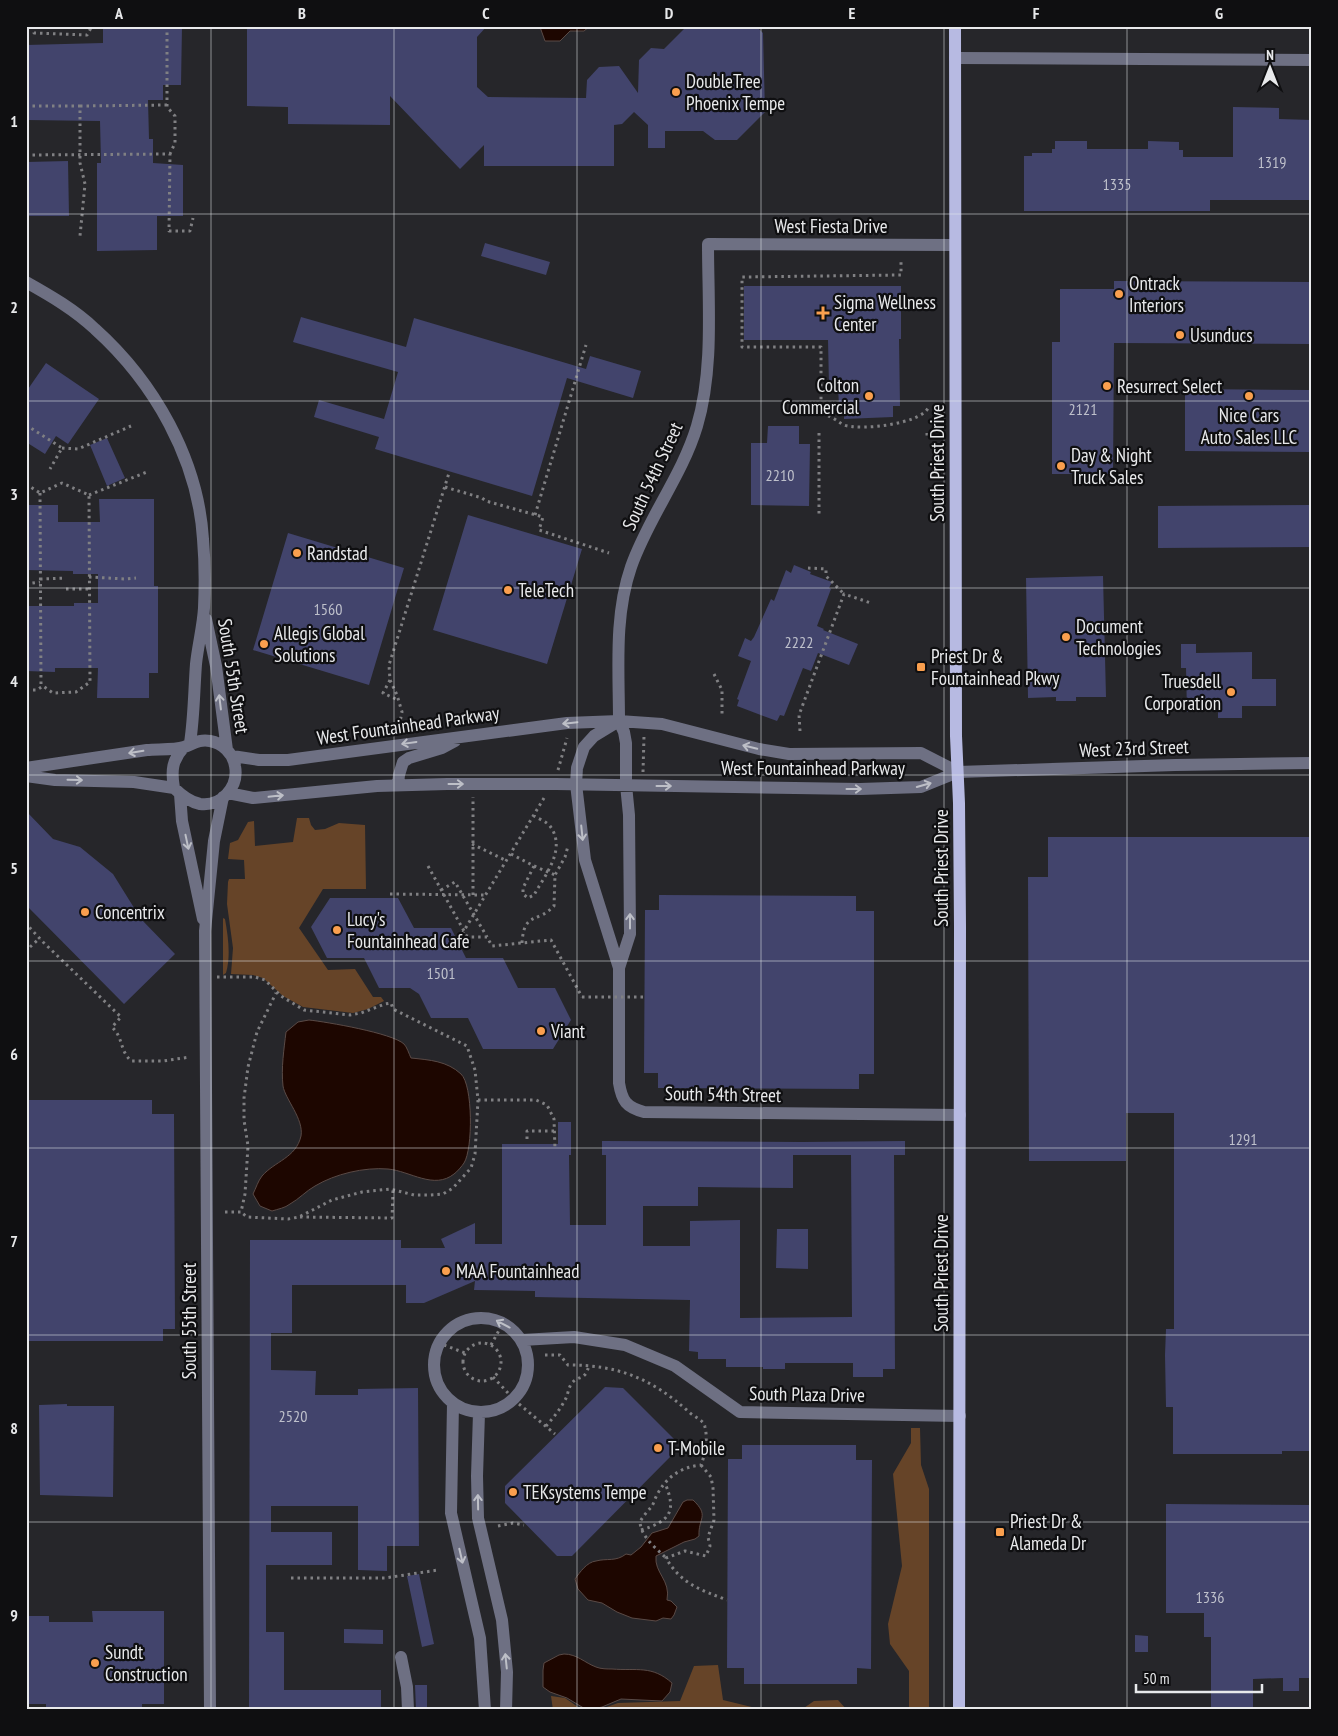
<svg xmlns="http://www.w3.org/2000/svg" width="1338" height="1736" font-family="'PT Sans Narrow',sans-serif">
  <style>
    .green { fill: #664428 }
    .water { fill: #1d0600; stroke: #5a4a46 }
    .building { fill: #42446c; fill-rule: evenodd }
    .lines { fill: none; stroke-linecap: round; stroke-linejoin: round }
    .path { stroke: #808083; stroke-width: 3; stroke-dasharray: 2.5 4; stroke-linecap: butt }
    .minor { stroke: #6e7083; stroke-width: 12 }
    .major { stroke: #b7bae2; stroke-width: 12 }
    .path-bridge { stroke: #808083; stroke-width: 3; stroke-dasharray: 2.5 4; stroke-linecap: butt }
    .oneway { stroke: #bdbfc7 }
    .grid { fill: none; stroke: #e8e9eb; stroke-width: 1; stroke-opacity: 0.55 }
    .poi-dot { fill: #fa9f4e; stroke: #0f0f11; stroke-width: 2 }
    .labels { text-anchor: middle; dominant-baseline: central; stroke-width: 4.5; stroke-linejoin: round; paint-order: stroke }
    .number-label { font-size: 16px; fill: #bec0cb }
    .poi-label { font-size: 19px; fill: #e8e9eb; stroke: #0f0f11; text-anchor: start }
    .street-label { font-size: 19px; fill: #e8e9eb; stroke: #0f0f11 }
    .neatline { fill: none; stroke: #e8e9eb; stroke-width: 2 }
    .grid-label { font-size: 16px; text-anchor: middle; font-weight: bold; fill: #e8e9eb }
  </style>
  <rect width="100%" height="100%" fill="#26262a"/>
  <path class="green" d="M297 818H309L311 825 315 830 325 829 339 823 365 825 366 889H323L299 928 328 970 355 969 373 997H381L384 1001 368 1009 353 1013 303 1007 283 996 263 978 253 975 231 974 233 948 227 904 228 882 229 879H245L244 860 228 859 230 843 238 840 248 822 254 821 255 846 293 842Z
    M223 918 225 919C228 936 231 956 226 973L223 975Z
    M911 1428H920L921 1465 929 1489V1710H909V1671L890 1644 888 1624 902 1566 893 1474 911 1443Z
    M718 1665 723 1700 764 1710H598L618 1703 680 1701 694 1666Z
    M551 1696 565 1698 578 1707 585 1710H553Z
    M838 1700 847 1710H801L814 1701Z"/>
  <path class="water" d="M542 26H590L584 31H570L560 41H545L540 27Z
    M309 1020C327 1022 392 1033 404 1044 407 1047 409 1054 411 1058 430 1060 447 1061 461 1074 473 1085 473 1149 464 1163 462 1166 457 1172 454 1174 434 1190 410 1171 388 1169 364 1167 335 1174 315 1186 306 1191 299 1199 290 1204 285 1208 278 1209 272 1211L260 1206 253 1194C256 1188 258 1181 262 1176 275 1161 296 1158 301 1136 304 1119 285 1099 283 1086 281 1068 284 1049 286 1032L298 1022Z
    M687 1500H693C710 1516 698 1518 699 1536L695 1539 684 1542 656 1556C654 1573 671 1580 667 1600L671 1601 677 1607 674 1615 671 1619 663 1618 656 1621 632 1618 617 1612 602 1603 588 1600 578 1589 575 1579C580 1572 587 1562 596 1561 607 1558 616 1562 626 1554L631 1555 641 1547 652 1533 668 1528 683 1502Z
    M564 1654C577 1654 585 1663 596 1667 601 1669 607 1669 612 1669 637 1671 652 1665 672 1683L670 1692 662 1701 621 1699 602 1707 587 1710 567 1698 550 1692 543 1687V1670L544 1663 559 1655Z"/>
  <path class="building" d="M103 26H182L181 85H163V100H148L149 139H153V163L183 165V216H157V250L97 251V163H101L100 121 26 120V45L103 43Z
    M247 26H487L477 37V87L488 97 586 98 587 80 599 67 619 66 638 93 639 60 651 48 664 49 687 26H756L763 33 765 112 737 140H715L703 131H665V148H648V125L634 112 622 124 614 125V166H484V145L460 169 390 96V125L288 124V107L247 106Z
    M1233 107 1279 108V119L1312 120V200H1210V211H1024V156H1032V153H1052V149H1055V141H1087V149H1148V141L1179 142V150H1183V157H1233Z
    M68 161 69 216H26V162Z
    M485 243 550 262 546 275 481 256Z
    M1114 281 1312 282V344L1114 343 1113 474H1052V342H1060V289H1114Z
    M744 286H901V339H899L900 406H893V417L844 419V406H839L838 386H829L828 340H744Z
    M301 317 406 347 414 318 586 369 590 356 641 371 633 398 567 378 532 496 375 449 379 437 314 417 319 400 384 419 398 372 293 342Z
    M46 363 99 399 68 444 56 436 45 454 26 442V392Z
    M1185 389 1312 390V452L1185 451Z
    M768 426H799V444H810L809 506 751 505V443H767Z
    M107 438 125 478 107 486 90 445Z
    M99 499H154V586H158V673H149V698H97L98 668H55V672L26 671V606H74V603H98V574H73V571L26 570V505H58V522H100Z
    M1312 505V547L1158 548V506Z
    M468 515 582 549 547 664 433 630Z
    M288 533 404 568 369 685 253 650Z
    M794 565 811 572 810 574 832 582 829 588 831 589 817 626 824 629 823 630 858 644 849 665 818 653 811 671 803 668 784 716 780 715 777 721 737 706 739 700 737 699 751 661 738 656 745 638 751 641 754 637 771 599 774 601 786 570 791 573Z
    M1103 576 1106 697H1076V701H1056V697L1028 698 1026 578Z
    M1181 644H1196V653L1252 652V679H1276V706H1242V718H1218V707H1196L1187 712 1186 668H1181Z
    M26 811 53 839 80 847 113 874 141 919 175 954 124 1004 26 905Z
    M1048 837H1309V850H1312V1451H1282V1454H1173V1407H1166L1165 1355 1166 1329H1174V1113H1126V1161H1029L1028 877H1048Z
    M659 895 856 896V911H874V1074H859V1089L658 1088V1073H644L645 910H659Z
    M330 898H398L414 928H451L466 958H503L518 988H555L571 1020 553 1049H483L468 1018H431L419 994 410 988H379L364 958H327L311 927Z
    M26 1100H152V1114H174L175 1329H163V1341H26Z
    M558 1122H571V1155H569L570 1225H606V1155H602V1141L802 1142 905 1141V1155H894L895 1369H883V1377H853V1363H785V1369H763V1367H726V1359H698V1352L689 1351 690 1300 535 1297V1291L474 1290 475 1281 424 1303H406V1285H292V1333H271V1370L316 1371 315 1395H358V1389L418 1388 419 1546H387V1571L358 1570V1506H271V1532H332V1565H266V1632H284V1690H381V1710H249L250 1240H401V1248H445L441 1239 475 1223V1244H502V1144H558ZM793 1155H851L852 1317 740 1318V1220L690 1221V1246H643V1206H698V1187L793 1188Z
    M777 1229H808V1269L776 1268Z
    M605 1387 623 1388 674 1439 672 1455 572 1556H557L505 1503V1486Z
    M67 1404V1406H114L113 1497 40 1495 39 1405Z
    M742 1445H856V1460H872L871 1669 857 1668V1684H744V1668H727L728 1459H742Z
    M1166 1504 1312 1505V1678H1299V1691H1283V1678L1253 1679V1710H1211V1637H1204V1613H1166Z
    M419 1574 434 1644 422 1647 407 1576Z
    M92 1611H164V1704H142V1710H46V1704H26V1616H49V1622H93Z
    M344 1629 383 1630V1644L344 1643Z
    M1135 1635 1148 1636V1652H1135Z
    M415 1685H427V1710H416Z"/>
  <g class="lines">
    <path class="path" d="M34 26V33L87 35 92 26
      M167 26V107L175 116V143L170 154
      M26 106H80V163L85 184 80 236
      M80 106 167 105
      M26 155 170 154 169 231H190L193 218
      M829 415 821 408V347H742V277L901 275V262
      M828 416C833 417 838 422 844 425 860 431 920 424 928 408
      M26 425 62 448 50 469
      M819 433V514
      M927 433V437
      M62 448 78 449 131 426
      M26 484 40 493 62 483 89 495 90 682 76 692 53 693 43 686 37 690H26
      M445 487 482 498 486 501 543 517 539 530 609 553
      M40 493 41 687
      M89 495 147 472
      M535 515 586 345
      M808 568 826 569V576L844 594
      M89 577 125 579 136 578
      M40 579 66 578
      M26 584 40 582
      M66 589H89
      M714 674 722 690V714
      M390 680 383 693 398 700
      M800 731 799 715 844 594 871 603
      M398 732 402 712 397 695 390 680 389 665 449 473
      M558 770 567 738
      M643 772 644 736
      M544 798 462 934 470 937H487L492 946 551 940 582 997
      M472 844 507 861
      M511 854 534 866 523 888V894L528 898 534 895C545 875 567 849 550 826 547 822 539 819 534 816
      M428 866 464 931
      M534 866 555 875
      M441 890 455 882 487 937
      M390 894 486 895
      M473 895V797
      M26 922 29 927 43 942 121 1017 112 1027C124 1039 119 1049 131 1061H163L190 1057
      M522 943C524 911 537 924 554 906L555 875 565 857 568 846
      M30 947 40 938
      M217 977H255L265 980 281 996 304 1010 350 1015 361 1013 385 1004 391 1003 393 1009 467 1046 475 1070 478 1100 475 1154 471 1168 453 1188 443 1194 430 1195H414L390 1189 362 1192 332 1200 299 1217 288 1219 247 1217 241 1212
      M478 1100H536L547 1105 554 1119 555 1149
      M527 1139V1131H555
      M225 1212H241L245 1194 248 1146 244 1120V1098L248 1067 257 1032 276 993
      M300 1217 392 1218 393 1190
      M463 1362a19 19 0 1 1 38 0a19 19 0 1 1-38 0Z
      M444 1345 465 1353
      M491 1345 503 1323
      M545 1355H560L568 1365C618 1365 651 1378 689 1412 694 1417 704 1420 705 1427 708 1439 705 1455 701 1465 681 1467 666 1477 657 1495 655 1498 654 1503 652 1506 648 1511 643 1516 640 1522 641 1537 656 1548 666 1558
      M493 1377 508 1393
      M519 1404 555 1434
      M546 1426C554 1417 562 1407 567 1396 568 1392 569 1388 571 1384 579 1374 585 1382 589 1365
      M701 1465 711 1477 713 1488 714 1520 708 1537 710 1546 706 1556 685 1551 666 1558C681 1584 701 1590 727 1600
      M498 1526 513 1523 524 1525
      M641 1530C670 1521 677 1512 665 1483
      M291 1578H385L438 1570"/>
    <path class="minor" d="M955 58 1312 60
      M954 245 708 244C708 303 714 369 697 426 682 476 648 518 631 567 614 616 619 670 619 721L624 732 626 743V785L629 815 630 934 619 968V1083C622 1101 626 1107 644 1112L960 1115
      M26 282C51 296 75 310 95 329 154 382 198 459 203 539 205 562 205 585 204 608 203 626 198 645 196 664 194 691 194 717 190 743
      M206 619 216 666 227 750
      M617 722 594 736 584 747 577 768 576 784 585 860 619 968
      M232 756 259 760H288L567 723 619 721 662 724 759 749 789 754 921 753 958 772
      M26 768C66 762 106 756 147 750 157 749 175 750 184 747 193 744 199 739 210 741 222 743 233 753 235 766 239 787 221 807 200 804 190 802 181 795 174 788 171 771 172 760 184 747
      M26 776 55 780 134 782 174 788
      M398 785 399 775 403 762 409 758 442 748 455 741
      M228 793 253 798 377 786 447 784H556L860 789 921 787 958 772 1175 765 1312 763
      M180 794 182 821 203 919
      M434 1365a47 47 0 1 1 94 0a47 47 0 1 1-94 0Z
      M522 1340 574 1337 625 1345 675 1366 740 1412 960 1416
      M453 1404 451 1513 480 1638 485 1710
      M479 1413 477 1476 478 1518 502 1620 507 1672 506 1710
      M401 1657 407 1687 408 1710
      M210 1710 205 931 214 841 223 797"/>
    <path class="major" d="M955 26 956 736 959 803 960 927 959 1710"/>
    <path class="path-bridge" d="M582 997H643"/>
  </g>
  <defs><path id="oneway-shaft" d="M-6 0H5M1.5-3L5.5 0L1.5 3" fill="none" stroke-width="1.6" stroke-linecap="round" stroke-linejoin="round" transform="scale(1.25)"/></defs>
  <g class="oneway">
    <use href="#oneway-shaft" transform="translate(220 702) rotate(-97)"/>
    <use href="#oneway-shaft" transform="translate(570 723) rotate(174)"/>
    <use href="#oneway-shaft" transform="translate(409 743) rotate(172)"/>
    <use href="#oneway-shaft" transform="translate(750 747) rotate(-166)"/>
    <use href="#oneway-shaft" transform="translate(136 752) rotate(171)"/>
    <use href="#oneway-shaft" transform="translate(75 780) rotate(1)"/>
    <use href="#oneway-shaft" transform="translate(456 784)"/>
    <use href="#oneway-shaft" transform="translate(924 785) rotate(-16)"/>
    <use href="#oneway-shaft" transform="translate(664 786)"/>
    <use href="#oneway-shaft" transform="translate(854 789)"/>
    <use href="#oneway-shaft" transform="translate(276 796) rotate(-6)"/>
    <use href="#oneway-shaft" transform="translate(582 833) rotate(84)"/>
    <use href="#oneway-shaft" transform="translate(187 842) rotate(78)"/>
    <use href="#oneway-shaft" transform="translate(630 921) rotate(-90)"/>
    <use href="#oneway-shaft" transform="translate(503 1324) rotate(-152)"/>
    <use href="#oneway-shaft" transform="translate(478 1502) rotate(-91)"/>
    <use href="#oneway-shaft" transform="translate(461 1556) rotate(77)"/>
    <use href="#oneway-shaft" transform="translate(506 1661) rotate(-96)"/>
  </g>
  <path class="grid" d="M211 26V1710M394 26V1710M577 26V1710M761 26V1710M944 26V1710M1127 26V1710M26 214H1312M26 401H1312M26 588H1312M26 775H1312M26 961H1312M26 1148H1312M26 1335H1312M26 1522H1312"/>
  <g class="poi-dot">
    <circle cx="676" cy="92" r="5"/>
    <circle cx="1119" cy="294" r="5"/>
    <path d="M820.5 305.5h5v5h5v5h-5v5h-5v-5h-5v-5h5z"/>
    <circle cx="1180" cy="335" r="5"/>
    <circle cx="1107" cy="386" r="5"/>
    <circle cx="869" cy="396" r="5"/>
    <circle cx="1249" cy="396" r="5"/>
    <circle cx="1061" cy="466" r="5"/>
    <circle cx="297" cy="553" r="5"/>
    <circle cx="508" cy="590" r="5"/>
    <circle cx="1066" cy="637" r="5"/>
    <circle cx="264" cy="644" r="5"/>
    <rect x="916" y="662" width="10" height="10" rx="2.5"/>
    <circle cx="1231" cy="692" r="5"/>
    <circle cx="85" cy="912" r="5"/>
    <circle cx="337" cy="930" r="5"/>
    <circle cx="541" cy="1031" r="5"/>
    <circle cx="446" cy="1271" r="5"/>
    <circle cx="658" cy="1448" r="5"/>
    <circle cx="513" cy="1492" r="5"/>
    <rect x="995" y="1527" width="10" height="10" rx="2.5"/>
    <circle cx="95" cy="1663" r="5"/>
  </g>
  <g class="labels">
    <g class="number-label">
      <text x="1272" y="162">1319</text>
      <text x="1117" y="184">1335</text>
      <text x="1083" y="409">2121</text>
      <text x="780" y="475">2210</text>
      <text x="328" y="609">1560</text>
      <text x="799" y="642">2222</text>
      <text x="441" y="973">1501</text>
      <text x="1243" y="1139">1291</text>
      <text x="293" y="1416">2520</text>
      <text x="1210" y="1597">1336</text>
    </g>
    <g class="poi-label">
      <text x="686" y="81">DoubleTree<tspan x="686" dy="22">Phoenix Tempe</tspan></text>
      <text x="1129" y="283">Ontrack<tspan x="1129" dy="22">Interiors</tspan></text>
      <text x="834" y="302">Sigma Wellness<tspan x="834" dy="22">Center</tspan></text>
      <text x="1190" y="335">Usunducs</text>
      <text x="859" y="385" text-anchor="end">Colton<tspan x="859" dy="22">Commercial</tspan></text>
      <text x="1117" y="386">Resurrect Select</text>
      <text x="1249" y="415" text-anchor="middle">Nice Cars<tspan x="1249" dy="22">Auto Sales LLC</tspan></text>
      <text x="1071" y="455">Day &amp; Night<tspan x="1071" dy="22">Truck Sales</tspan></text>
      <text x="307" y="553">Randstad</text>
      <text x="518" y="590">TeleTech</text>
      <text x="1076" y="626">Document<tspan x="1076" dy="22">Technologies</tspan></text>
      <text x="274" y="633">Allegis Global<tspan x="274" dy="22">Solutions</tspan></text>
      <text x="931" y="656">Priest Dr &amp;<tspan x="931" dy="22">Fountainhead Pkwy</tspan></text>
      <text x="1221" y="681" text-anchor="end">Truesdell<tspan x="1221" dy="22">Corporation</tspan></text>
      <text x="95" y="912">Concentrix</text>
      <text x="347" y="919">Lucy's<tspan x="347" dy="22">Fountainhead Cafe</tspan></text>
      <text x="551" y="1031">Viant</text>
      <text x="456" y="1271">MAA Fountainhead</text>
      <text x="668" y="1448">T-Mobile</text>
      <text x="523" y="1492">TEKsystems Tempe</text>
      <text x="1010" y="1521">Priest Dr &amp;<tspan x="1010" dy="22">Alameda Dr</tspan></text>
      <text x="105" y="1652">Sundt<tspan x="105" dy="22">Construction</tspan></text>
    </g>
    <g class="street-label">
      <text x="831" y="226">West Fiesta Drive</text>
      <text transform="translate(937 463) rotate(-90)">South Priest Drive</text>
      <text transform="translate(652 476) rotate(-65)">South 54th Street</text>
      <text transform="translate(234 676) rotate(81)">South 55th Street</text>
      <text transform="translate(408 725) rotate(-8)">West Fountainhead Parkway</text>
      <text transform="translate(1134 748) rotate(-2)">West 23rd Street</text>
      <text x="813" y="768">West Fountainhead Parkway</text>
      <text transform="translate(941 868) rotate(-90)">South Priest Drive</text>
      <text transform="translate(723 1094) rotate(1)">South 54th Street</text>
      <text transform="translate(941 1273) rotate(-90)">South Priest Drive</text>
      <text transform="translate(189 1321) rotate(-90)">South 55th Street</text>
      <text transform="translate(807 1394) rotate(1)">South Plaza Drive</text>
    </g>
  </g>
  <rect width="1338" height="1736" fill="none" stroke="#0f0f11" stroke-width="55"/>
  <g transform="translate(1270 68)" stroke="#0f0f11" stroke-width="4" paint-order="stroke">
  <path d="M0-4L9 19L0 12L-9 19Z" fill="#e8e9eb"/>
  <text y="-8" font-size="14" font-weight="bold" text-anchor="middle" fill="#e8e9eb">N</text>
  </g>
  <path d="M1136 1684v8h126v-8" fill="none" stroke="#e8e9eb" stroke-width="2.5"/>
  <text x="1143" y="1684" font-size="15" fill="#e8e9eb" stroke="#0f0f11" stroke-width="4" paint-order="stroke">50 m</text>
  <rect x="28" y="28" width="1282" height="1680" class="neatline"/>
  <g class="grid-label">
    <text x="119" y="19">A</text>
    <text x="302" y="19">B</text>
    <text x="486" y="19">C</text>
    <text x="669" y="19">D</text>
    <text x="852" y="19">E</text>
    <text x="1036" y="19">F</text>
    <text x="1219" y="19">G</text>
    <text x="14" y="127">1</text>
    <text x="14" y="313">2</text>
    <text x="14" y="500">3</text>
    <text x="14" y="687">4</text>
    <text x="14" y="874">5</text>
    <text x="14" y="1060">6</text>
    <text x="14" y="1247">7</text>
    <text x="14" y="1434">8</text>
    <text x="14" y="1621">9</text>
  </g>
</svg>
